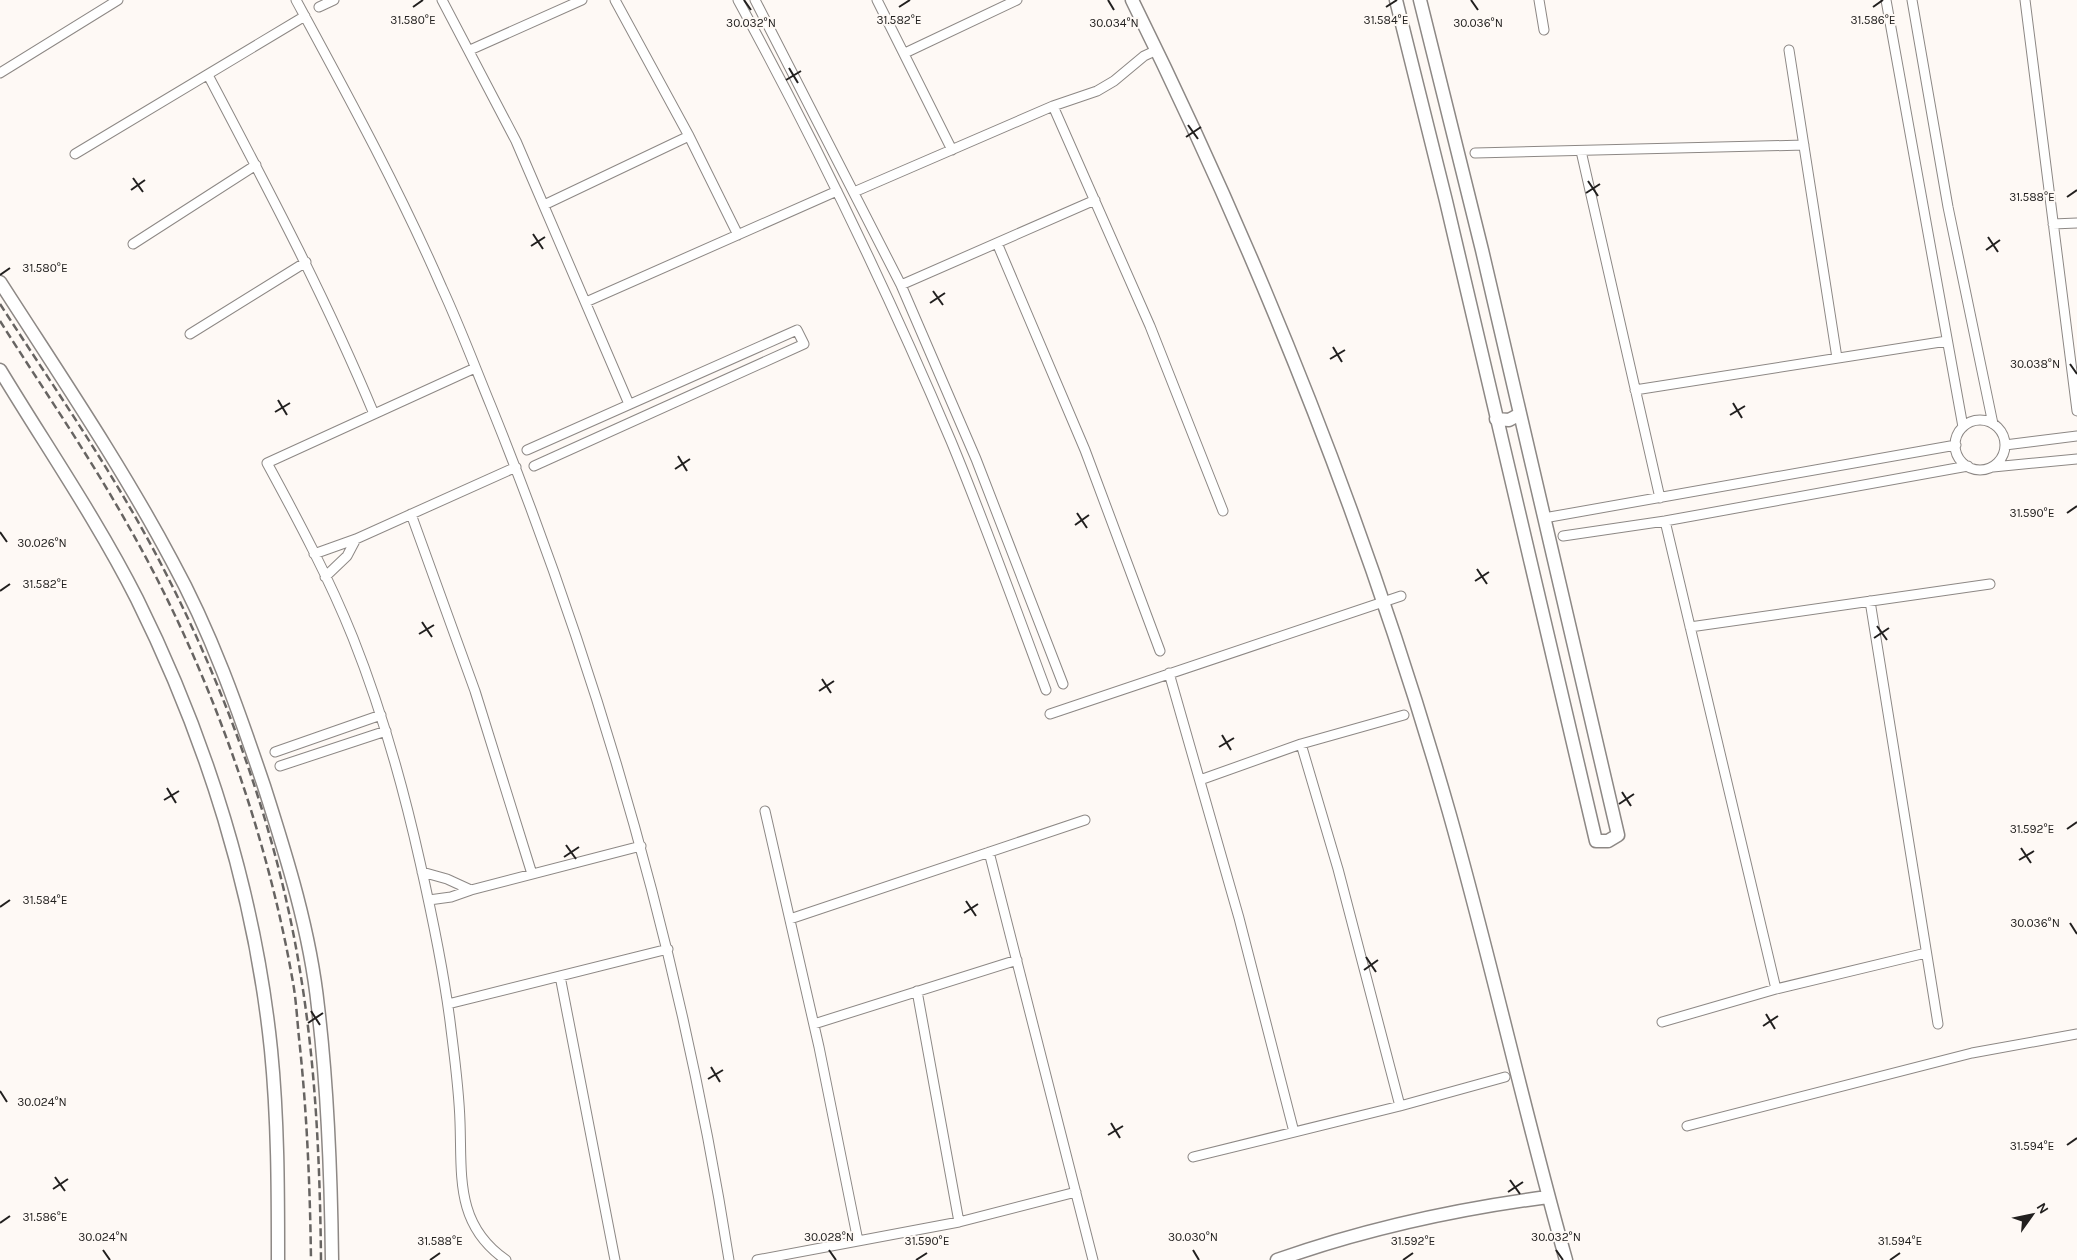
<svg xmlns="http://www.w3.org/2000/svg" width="2077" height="1260" font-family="Karla,sans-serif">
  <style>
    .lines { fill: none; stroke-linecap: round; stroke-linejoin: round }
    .street-casing { stroke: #8d8885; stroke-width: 11 }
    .secondary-casing { stroke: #8d8885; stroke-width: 15 }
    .street { stroke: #fff; stroke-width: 9 }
    .secondary { stroke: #fff; stroke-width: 12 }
    .rail { stroke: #676462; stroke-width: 2.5; stroke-dasharray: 8 4; stroke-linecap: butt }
    .ticks { fill: none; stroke: #22201f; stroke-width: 2 }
    .ticks-label { font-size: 12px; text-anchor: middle; fill: #22201f; stroke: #fef9f5; stroke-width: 4; stroke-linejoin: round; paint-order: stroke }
  </style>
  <rect width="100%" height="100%" fill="#fef9f5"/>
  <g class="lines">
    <g class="street-casing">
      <path id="street" d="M296 0C347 94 399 189 442 288 460 327 475 367 491 406 602 681 683 967 729 1260
        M442 0 516 141 629 404
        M615 0 689 136 738 235
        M738 0C816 143 887 290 951 441 985 523 1015 607 1046 690
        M755 0 901 285 976 459 1063 684
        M877 0 952 150
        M1539 0 1544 30
        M1886 0 1963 427
        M1912 0 1948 207 1993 424
        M2025 0 2077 411
        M319 7 334 0
        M470 50 582 0
        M1789 50 1837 358
        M905 53 1017 0
        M0 73 118 0
        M208 75C267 187 325 296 374 414
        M1053 106 1150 326 1223 511
        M1581 151 1660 498
        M1475 153 1804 145
        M75 154 305 16
        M854 192 1053 106 1097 91 1114 81 1144 56 1157 50
        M544 205 689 136
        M2053 224 2077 223
        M997 243 1085 450 1160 651
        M133 244 256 165
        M901 285 1095 200
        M586 302 837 191
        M190 334 306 262
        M475 368 267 463C298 520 329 578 353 638 382 711 403 786 420 862 432 915 443 967 450 1021 454 1054 459 1088 460 1122 462 1176 455 1225 506 1260
        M1635 390 1947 341
        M1955 445a25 25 0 1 1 50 0a25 25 0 1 1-50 0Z
        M2005 445 2077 436
        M527 450 797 330 804 344 534 466
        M1993 467 2077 459
        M411 514 475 691 532 874
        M1544 518 1956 445
        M1665 521 1776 989
        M1563 536 1665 521 1968 466
        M314 554 356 539 516 467
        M325 577 347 556 356 539
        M1870 601 1938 1024
        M1690 627 1990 584
        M1169 673 1239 918 1294 1132
        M1050 714 1401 596
        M1301 744 1338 869 1400 1106
        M275 752 381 715
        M280 766 386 731
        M1200 780 1301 744 1404 715
        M765 811 819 1047 858 1241
        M989 852 1093 1260
        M422 872 447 879 471 890
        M429 900 451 897 471 890 641 846
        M790 919 1085 820
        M560 976 615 1260
        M917 991 959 1222
        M448 1004 668 949
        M1662 1022 1776 989 1926 953
        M814 1024 1017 960
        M1687 1126 1972 1053 2077 1034
        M1193 1157 1400 1106 1505 1077
        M757 1260 959 1222 1076 1192"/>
    </g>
    <g class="secondary-casing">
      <path id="secondary" d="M1132 0C1261 261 1369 532 1449 812 1491 960 1524 1111 1566 1260
        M1396 0 1446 201 1596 841H1608L1618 835 1482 250 1420 0
        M0 282C59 374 121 465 172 561 211 632 238 709 264 786 287 858 310 931 318 1007 328 1090 331 1176 332 1260
        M0 370C46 446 97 520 137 599 207 740 255 894 271 1050 278 1120 278 1190 278 1260
        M1496 419 1509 420 1520 414
        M1277 1260C1365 1229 1456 1209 1548 1197"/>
    </g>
    <use href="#street" class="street"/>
    <use href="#secondary" class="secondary"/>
    <path class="rail" d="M0 304C51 383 106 462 151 545 222 677 278 829 301 977 316 1070 320 1165 321 1260
      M0 321C43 389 90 457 129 527 206 662 265 825 292 977 296 997 297 1018 299 1038 307 1112 310 1186 311 1260"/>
  </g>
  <path class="ticks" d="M744 0 751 10M1108 0 1114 10M1471 0 1478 10M413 7 423 0M899 7 910 0M1386 7 1397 0M1873 7 1883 0M789 68 798 83M786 80 801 71M1188 125 1198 139M1186 137 1201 127M133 178 143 192M1588 181 1598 196M131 190 145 180M1586 193 1600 184M2067 197 2077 190M533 234 543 249M1988 237 1998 252M531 246 545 237M1986 250 2000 240M0 275 10 268M933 291 943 305M930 303 945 293M1333 347 1342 362M1330 359 1345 350M2070 364 2077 374M278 400 287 415M1733 403 1742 418M275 412 290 403M1730 415 1745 406M678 456 687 471M675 469 690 459M1077 513 1087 528M2067 513 2077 506M1075 525 1089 515M0 532 7 542M1477 569 1487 584M1475 581 1489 572M0 591 10 584M422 622 432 637M1877 626 1887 640M419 634 434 625M1874 638 1889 628M822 679 831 693M819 691 834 681M1222 735 1231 750M1219 747 1234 738M167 788 176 803M1622 792 1631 806M164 800 179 791M1619 804 1634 794M2067 829 2077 822M566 845 576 859M2021 848 2031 863M564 857 579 847M2019 860 2034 851M966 901 976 916M0 907 10 900M964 913 978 904M2070 923 2077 934M1366 957 1376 972M1364 970 1378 960M311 1011 320 1025M1766 1014 1775 1029M308 1023 323 1013M1763 1026 1778 1016M711 1067 720 1082M708 1079 723 1070M0 1091 7 1102M1111 1123 1120 1138M1108 1135 1123 1126M2067 1145 2077 1138M55 1177 65 1191M1510 1180 1520 1194M53 1189 68 1179M1508 1192 1523 1182M0 1223 10 1216M103 1250 110 1260M829 1250 836 1260M1193 1250 1199 1260M1556 1250 1563 1260M430 1260 440 1253M916 1260 927 1253M1403 1260 1413 1253M1890 1260 1900 1253"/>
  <g class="ticks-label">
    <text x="413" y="24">31.580°E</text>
    <text x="899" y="24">31.582°E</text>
    <text x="1386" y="24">31.584°E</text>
    <text x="1873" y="24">31.586°E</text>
    <text x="751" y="27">30.032°N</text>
    <text x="1114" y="27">30.034°N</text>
    <text x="1478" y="27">30.036°N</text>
    <text x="2032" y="201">31.588°E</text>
    <text x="45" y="272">31.580°E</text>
    <text x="2035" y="368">30.038°N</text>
    <text x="2032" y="517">31.590°E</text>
    <text x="42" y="547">30.026°N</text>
    <text x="45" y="588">31.582°E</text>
    <text x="2032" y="833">31.592°E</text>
    <text x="45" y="904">31.584°E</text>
    <text x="2035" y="927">30.036°N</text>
    <text x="42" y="1106">30.024°N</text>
    <text x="2032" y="1150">31.594°E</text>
    <text x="45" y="1221">31.586°E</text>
    <text x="103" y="1241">30.024°N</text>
    <text x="829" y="1241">30.028°N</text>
    <text x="1193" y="1241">30.030°N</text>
    <text x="1556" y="1241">30.032°N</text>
    <text x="440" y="1245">31.588°E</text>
    <text x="927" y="1245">31.590°E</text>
    <text x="1413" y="1245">31.592°E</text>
    <text x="1900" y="1245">31.594°E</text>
  </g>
  <g transform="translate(2032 1215) rotate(57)" stroke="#fef9f5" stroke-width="4" paint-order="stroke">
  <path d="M0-4L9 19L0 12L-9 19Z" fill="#22201f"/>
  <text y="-8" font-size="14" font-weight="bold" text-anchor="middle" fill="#22201f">N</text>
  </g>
</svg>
